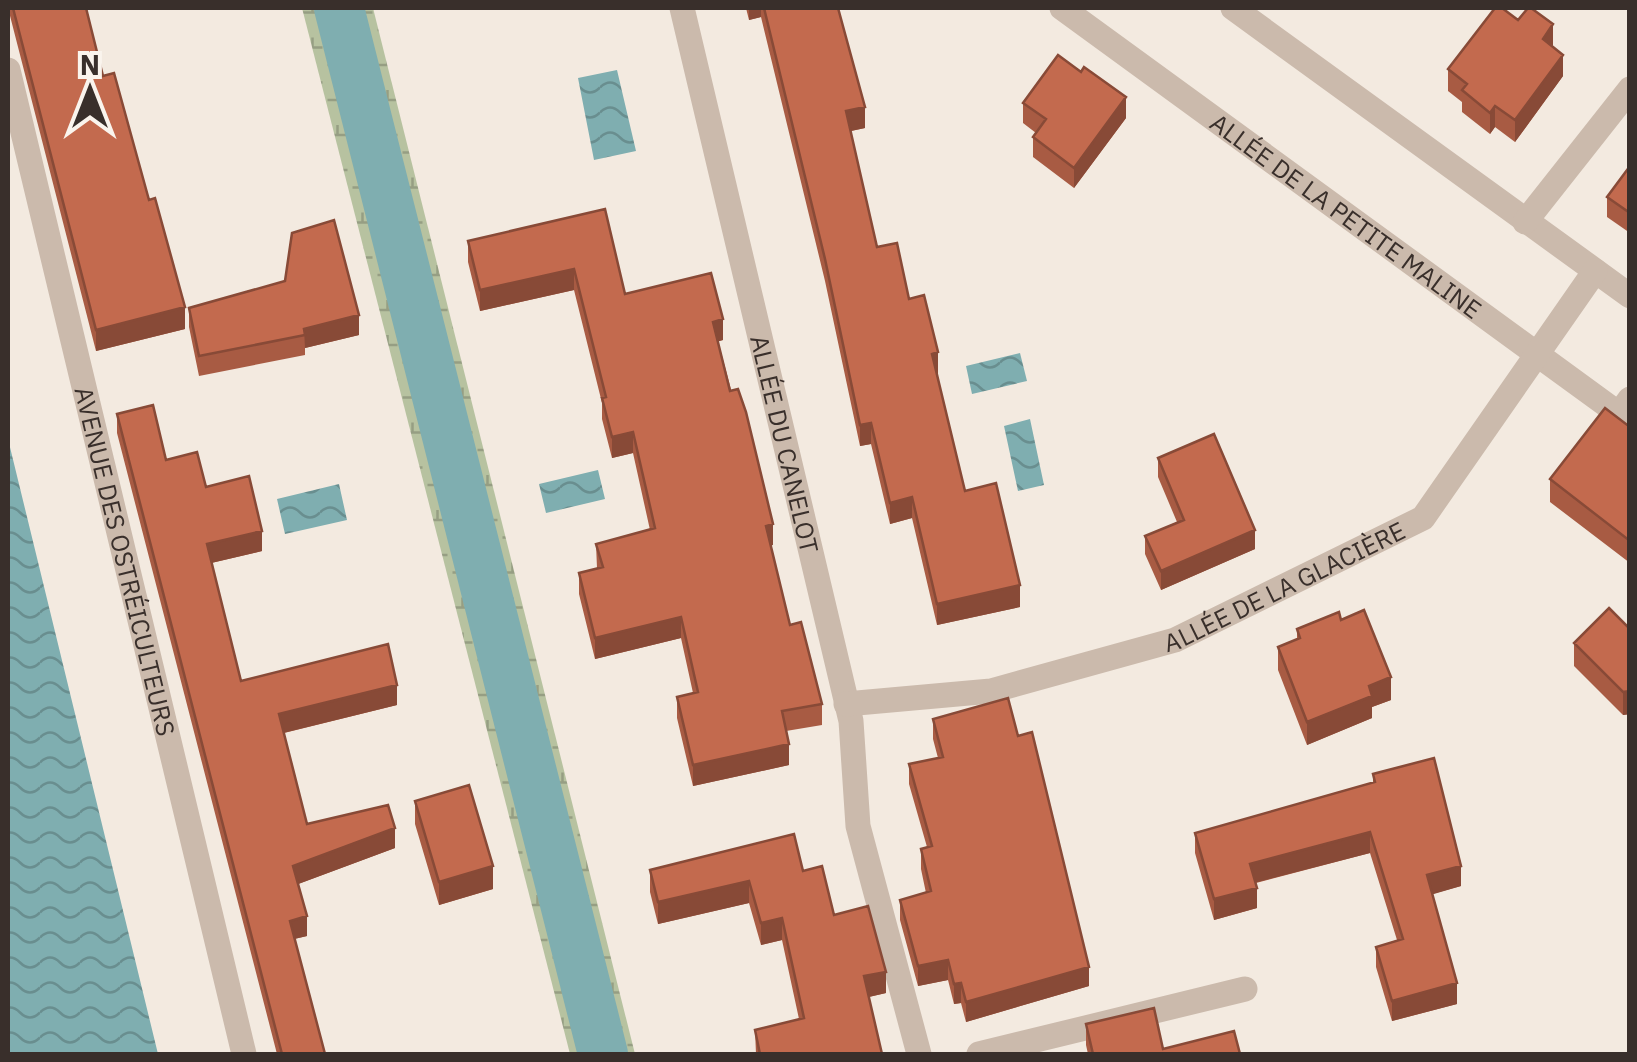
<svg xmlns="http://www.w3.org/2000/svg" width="1637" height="1062" font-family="'IBM Plex Sans',sans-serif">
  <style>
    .wetland { fill: url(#wetland-marsh) }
    .water { fill: url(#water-waves) }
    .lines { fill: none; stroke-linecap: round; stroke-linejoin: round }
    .canal { stroke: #7faeb0; stroke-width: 50 }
    .street { stroke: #cbbaac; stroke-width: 25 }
    .wall { fill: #a85b43 }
    .shaded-wall { fill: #884a37 }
    .building { fill: #c36a4e; stroke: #884a37; stroke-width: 2.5 }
    .labels { text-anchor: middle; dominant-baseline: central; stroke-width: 8; stroke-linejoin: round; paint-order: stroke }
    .street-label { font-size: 25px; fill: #392f2b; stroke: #faf4ed }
  </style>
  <defs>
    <pattern id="wetland-marsh" width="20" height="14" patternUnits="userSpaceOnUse" patternTransform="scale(2.5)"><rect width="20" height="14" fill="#b7c2a0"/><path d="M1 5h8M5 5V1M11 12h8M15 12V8" fill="none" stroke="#969e83"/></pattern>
    <pattern id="water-waves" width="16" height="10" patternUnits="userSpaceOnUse" patternTransform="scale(2.5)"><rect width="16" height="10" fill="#7faeb0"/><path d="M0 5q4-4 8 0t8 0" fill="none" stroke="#698e8f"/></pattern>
  </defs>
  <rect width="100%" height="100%" fill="#f3eae0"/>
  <path class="wetland" d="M302 8H373L635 1054H570Z"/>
  <path class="water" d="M617 70 636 151 594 160 578 78Z
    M1020 353 1027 381 972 394 966 366Z
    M1030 419 1044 485 1018 491 1004 426Z
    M8 439 158 1054H8Z
    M598 470 605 499 546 513 539 484Z
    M339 484 347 520 285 534 277 499Z"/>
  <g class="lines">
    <path class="canal" d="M339 8 603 1054"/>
    <g class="street">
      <path id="s1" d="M682 8 851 721 858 826 919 1054"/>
      <path id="s2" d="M1062 8 1619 414 1630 399"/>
      <path d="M1233 8 1630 296"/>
      <path id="s3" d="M8 70 244 1054"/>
      <path d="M1525 222 1630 89"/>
      <path id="s4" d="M846 704 991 691 1175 640 1423 518 1595 271"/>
      <path d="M979 1054 1245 989"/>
    </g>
  </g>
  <path class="wall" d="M8 8H86L103 76 185 329 96 351Z
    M746 8H838L865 128 851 131 877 247 909 299 938 374H936L965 491 1020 607 937 625 912 518 890 524 871 444 860 446 825 281 761 17 749 20Z
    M1553 47 1563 76 1515 142 1495 127 1490 134 1462 112V102L1448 91V69Z
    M1023 103 1126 118 1074 188 1033 157V137L1036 133 1023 123Z
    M1630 166V233L1607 217V197Z
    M605 209 625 294 723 340 718 341 773 545H771L790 625 822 704V725L786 731 789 765 693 786 677 718V697L693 693 681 638 595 659 579 594V573L597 568 596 544 650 530 633 453 612 458 602 419V403L574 290 480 311 468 262V241Z
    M189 308 359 335 305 348V355L199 376 189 327Z
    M117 414 166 460 206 487 262 551 211 563 241 681 397 705 284 733 307 824 395 848 298 884 307 936 294 939 325 1054H277L117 433Z
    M1630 427V563L1550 502V479Z
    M1158 458 1255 549 1161 590 1145 554V536L1177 522 1158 477Z
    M1341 620 1391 700 1372 707V718L1307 745 1278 670V647L1297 640V629Z
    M1630 629V714L1623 715 1574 666V643Z
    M933 719 1089 986 966 1022 961 1003 954 1004 948 980 918 986 900 920V900L926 893 921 869V849L927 847 909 784V764L938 758 933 739Z
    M1373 774 1461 886 1432 894 1457 1004 1392 1021 1376 967V947L1397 940 1370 853 1256 883 1257 908 1214 920 1195 853V833L1373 782Z
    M415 801 493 889 439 905 415 824Z
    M650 870 803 871 886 993 869 997 882 1054H756L755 1030 799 1019 782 940 761 945 749 903 658 924 650 892Z
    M1086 1024 1163 1049 1240 1054H1088L1086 1045Z"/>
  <path class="shaded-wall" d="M749 8H761V17L749 20Z
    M1553 24V46L1543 39Z
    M1563 55V76L1515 142V120Z
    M1126 97V118L1074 188V168Z
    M1495 106V127L1490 134V113Z
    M865 107V128L846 132V111Z
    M574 269V290L480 311V290Z
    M185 307V329L96 351V330Z
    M359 315V335L305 348 304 329Z
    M723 319V340L713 343V322Z
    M938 352V374L932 375V354Z
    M871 423V444L860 446V425Z
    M633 432V453L612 458V437Z
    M912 497V518L890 524V503Z
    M773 524V545L766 547V526Z
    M1255 530V549L1161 590V571Z
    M262 531V551L207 564V544Z
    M1020 585V607L937 625V604Z
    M681 617V638L595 659V638Z
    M1391 677V700L1372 707V718L1307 745V722L1369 686Z
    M397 685V705L279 734V714Z
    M1630 691V714L1623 715V692Z
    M789 744V765L693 786V765Z
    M395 828V848L293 886V866Z
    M1370 832V853L1250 884V864Z
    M493 866V889L439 905V882Z
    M1461 866V886L1427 896V875Z
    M749 881V903L658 924V902Z
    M1257 888V908L1214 920V899Z
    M307 916V936L290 940V921Z
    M782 918V940L761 945V923Z
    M948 960V980L918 986V966Z
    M1089 967V986L966 1022V1002Z
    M886 972V993L864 998V976Z
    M961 983V1003L954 1004V984Z
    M1457 983V1004L1392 1021V1001Z"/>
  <path class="building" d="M13 8H86L103 76 114 73 149 200 155 198 185 307 96 330Z
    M764 8H838L865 107 846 111 877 247 897 243 909 299 924 295 938 352 932 354 965 491 996 483 1020 585 937 604 912 497 890 503 871 423 860 425 825 259Z
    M1495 8H1502L1518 20 1528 8H1531L1553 24 1543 39 1563 55 1515 120 1495 106 1490 113 1462 90 1467 84 1448 69Z
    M1058 55 1081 72 1084 67 1126 97 1074 168 1033 137 1046 119 1023 103Z
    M1630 166V213L1607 197Z
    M605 209 625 294 711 273 723 319 713 322 730 391 738 389 746 412 773 524 766 526 790 625 801 622 822 704 782 711 789 744 693 765 677 697 698 692 681 617 595 638 579 573 603 567 596 544 655 528 633 432 612 437 602 398 606 397 574 269 480 290 468 241Z
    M334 220 359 315 304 329 305 335 199 356 189 308 285 281 292 233Z
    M153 405 166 460 197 452 206 487 249 476 262 531 207 544 241 681 388 644 397 685 279 714 307 824 388 805 395 828 293 866 307 916 290 921 325 1054H282L117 414Z
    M1605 408 1630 427V541L1550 479Z
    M1214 434 1255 530 1161 571 1145 536 1184 520 1158 458Z
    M1609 608 1630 629V691L1623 692 1574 643Z
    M1364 610 1391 677 1369 686 1372 696 1307 722 1278 647 1300 638 1297 629 1339 612 1341 620Z
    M1008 698 1018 736 1032 732 1089 967 966 1002 961 983 954 984 948 960 918 966 900 900 931 891 921 849 932 846 909 764 943 757 933 719Z
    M1434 758 1461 866 1427 875 1457 983 1392 1001 1376 947 1403 939 1370 832 1250 864 1257 888 1214 899 1195 833 1375 782 1373 774Z
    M469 785 493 866 439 882 415 801Z
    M794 834 803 871 822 866 834 915 868 906 886 972 864 976 882 1054H760L755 1030 804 1018 782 918 761 923 749 881 658 902 650 870Z
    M1154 1008 1163 1049 1234 1031 1240 1054H1093L1086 1024Z"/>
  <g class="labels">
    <g class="street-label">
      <text stroke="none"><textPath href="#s2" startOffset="352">ALLÉE DE LA PETITE MALINE</textPath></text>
      <text stroke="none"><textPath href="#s1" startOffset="448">ALLÉE DU CANELOT</textPath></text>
      <text stroke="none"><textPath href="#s3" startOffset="505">AVENUE DES OSTRÉICULTEURS</textPath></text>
      <text stroke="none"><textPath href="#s4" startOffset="458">ALLÉE DE LA GLACIÈRE</textPath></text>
    </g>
  </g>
  <rect width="1637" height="1062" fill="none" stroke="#392f2b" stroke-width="20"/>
  <g transform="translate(90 90)" stroke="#faf4ed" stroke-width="8" paint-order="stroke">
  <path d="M0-8L18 38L0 25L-18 38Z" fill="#392f2b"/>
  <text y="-15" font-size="28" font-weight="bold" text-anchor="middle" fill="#392f2b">N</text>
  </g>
</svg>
